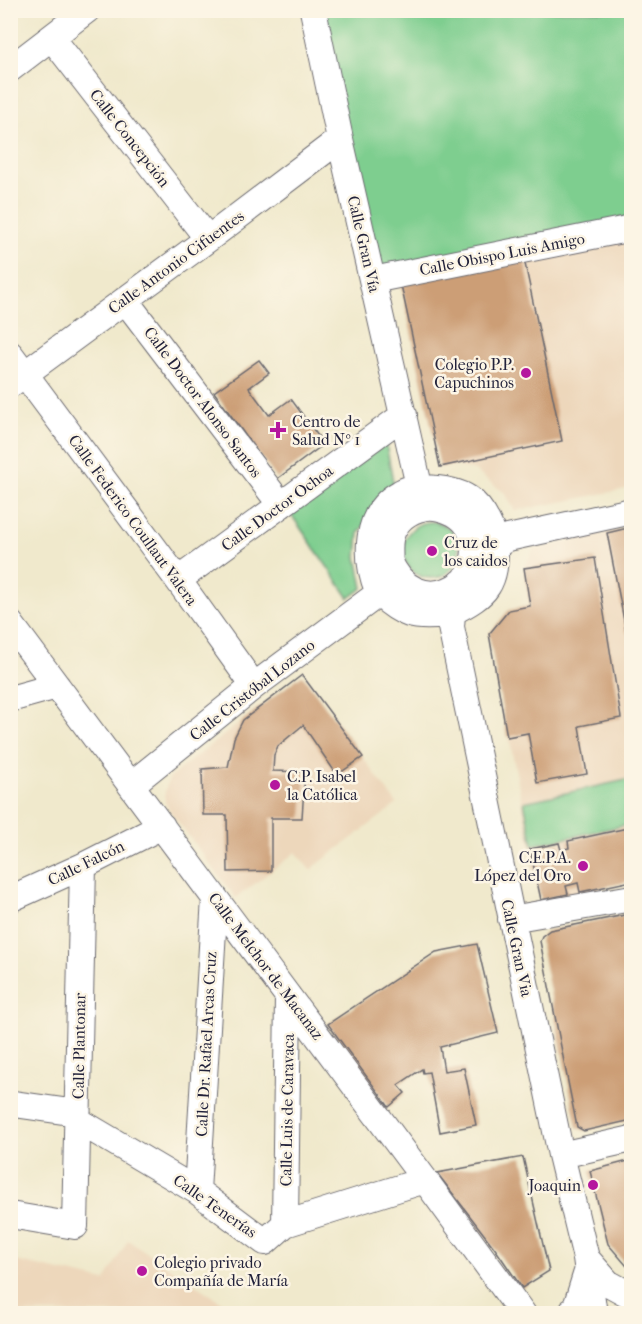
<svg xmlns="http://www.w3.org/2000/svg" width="642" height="1324" font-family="'IM FELL French Canon',serif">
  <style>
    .built { fill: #edd7bb }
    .green { fill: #7ece8f; stroke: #507865; stroke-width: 1.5 }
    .building { fill: #cc9e76 }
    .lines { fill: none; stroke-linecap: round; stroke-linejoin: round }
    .minor-casing { stroke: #6a686e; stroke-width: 28 }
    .minor { stroke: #fff; stroke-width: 26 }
    .poi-dot { fill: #b5179e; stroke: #fcf5e5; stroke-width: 2 }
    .labels { text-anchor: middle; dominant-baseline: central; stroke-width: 5; stroke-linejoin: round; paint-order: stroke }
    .street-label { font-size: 16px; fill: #22223b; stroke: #fcf5e5 }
    .poi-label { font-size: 16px; fill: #22223b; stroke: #fcf5e5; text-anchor: start }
  </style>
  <rect width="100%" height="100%" fill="#fcf5e5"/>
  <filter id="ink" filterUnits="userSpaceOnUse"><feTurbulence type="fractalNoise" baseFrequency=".0167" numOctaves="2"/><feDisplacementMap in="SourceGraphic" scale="12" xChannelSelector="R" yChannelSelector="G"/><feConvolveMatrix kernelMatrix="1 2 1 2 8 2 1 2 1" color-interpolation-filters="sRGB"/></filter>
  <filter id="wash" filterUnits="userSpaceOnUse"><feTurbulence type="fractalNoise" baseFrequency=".008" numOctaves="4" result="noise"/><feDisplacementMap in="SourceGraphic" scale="24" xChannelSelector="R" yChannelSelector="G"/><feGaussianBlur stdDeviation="1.35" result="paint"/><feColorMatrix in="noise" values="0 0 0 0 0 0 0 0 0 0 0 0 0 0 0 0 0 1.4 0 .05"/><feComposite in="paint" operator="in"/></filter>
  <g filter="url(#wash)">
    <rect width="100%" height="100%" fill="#f0e9cc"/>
    <path class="built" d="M631 231V488L515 511 505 493 475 471 458 466 440 467 400 280Z
      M631 527V881L541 900 489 634 509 610 530 606 524 568 533 550Z
      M302 675 397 804 310 870 296 852 236 898 172 814 165 802V791L169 779 180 769Z
      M128 1240 238 1313H11V1260L105 1281Z"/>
    <path class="green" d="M313 11H631V228L373 280Z
      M386 444 394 487 359 532 357 557 363 588 349 598 290 513Z
      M403 550a28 28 0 1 1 56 0a28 28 0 1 1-56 0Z
      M631 779V824L533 845 524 802Z"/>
    <g id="blocks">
      <path class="building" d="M523 254 562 441 440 467 400 280Z
        M259 360 269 373 249 388 269 415 291 399 324 444 277 479 214 392Z
        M632 527V641L626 631 607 533Z
        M595 558 621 718 579 726 587 774 537 783 528 733 507 737 489 634 509 610 530 606 524 568Z
        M302 675 363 757 337 775 303 725 278 746 274 755 273 771 305 772 302 818H271V871L228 872 227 815H203L202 769 228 767 234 738 243 720Z
        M632 827V881L580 892 578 883 566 886 568 894 541 900 530 849 559 843 561 850 569 848 568 841Z
        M625 915 632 943V1120L584 1131 577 1127 540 941 542 936 550 930Z
        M477 944 498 1033 440 1047 444 1071 464 1068 476 1125 440 1132 429 1072 423 1073 422 1069 398 1085 405 1093 389 1107 328 1024 436 952Z
        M523 1157 549 1271 522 1288 496 1250 437 1173Z
        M632 1160V1272L608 1244 590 1171Z"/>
    </g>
  </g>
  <g filter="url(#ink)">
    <use href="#blocks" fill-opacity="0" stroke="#6a686e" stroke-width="1.5"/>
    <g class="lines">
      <g class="minor-casing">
        <path id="minor" d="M313 10 340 139 417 477C418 493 418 500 409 513
          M52 38 208 239
          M10 69 87 10
          M373 280 632 228
          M125 300 281 505
          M10 354 178 580 254 686
          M11 384 208 239 340 139
          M424 488C464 489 480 499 494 537
          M472 568 484 553 508 538 632 511
          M178 580 404 415
          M460 583 453 601 451 627 561 1155 586 1258 594 1314
          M378 591C365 558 364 513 400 493 405 490 412 488 417 486
          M379 594C402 615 414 619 445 615
          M374 597C379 589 385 582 388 573 393 554 383 539 399 521 409 510 426 504 440 508 453 511 466 519 471 532 493 588 414 623 389 560
          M452 612C488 594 496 584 495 544
          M10 623 425 1180 523 1314
          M10 699 57 686
          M131 785 254 686 374 597 385 591 409 587
          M10 899 83 866 162 826
          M511 919 632 898
          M14 1104 77 1113
          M77 1120 197 1191 265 1242 285 1224 425 1180
          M561 1155 632 1139
          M197 1191 215 898
          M10 1215 75 1226 83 866
          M285 1224 288 996
          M586 1258 608 1283 632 1296
          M571 1314 577 1304 586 1275"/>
      </g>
      <use href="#minor" class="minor"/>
    </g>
  </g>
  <g class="poi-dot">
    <circle cx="526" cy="373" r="6"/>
    <path d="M275 421h6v6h6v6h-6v6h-6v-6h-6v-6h6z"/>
    <circle cx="432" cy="551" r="6"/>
    <circle cx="275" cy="785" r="6"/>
    <circle cx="583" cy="866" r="6"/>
    <circle cx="593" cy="1185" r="6"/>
    <circle cx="142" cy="1271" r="6"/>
  </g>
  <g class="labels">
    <g class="street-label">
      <text transform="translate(130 138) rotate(52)">Calle Concepción</text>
      <text transform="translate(364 244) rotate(77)">Calle Gran Vía</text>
      <text transform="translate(502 254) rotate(-11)">Calle Obispo Luis Amigo</text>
      <text transform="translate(176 262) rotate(-36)">Calle Antonio Cifuentes</text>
      <text transform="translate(203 402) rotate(53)">Calle Doctor Alonso Santos</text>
      <text transform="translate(277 508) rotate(-36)">Calle Doctor Ochoa</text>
      <text transform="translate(133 520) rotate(54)">Calle Federico Coullaut Valera</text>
      <text transform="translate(252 690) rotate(-38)">Calle Cristóbal Lozano</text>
      <text transform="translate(86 863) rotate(-26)">Calle Falcón</text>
      <text transform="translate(517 948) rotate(78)">Calle Gran Via</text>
      <text transform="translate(266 966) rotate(53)">Calle Melchor de Macanaz</text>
      <text transform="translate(206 1044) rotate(-87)">Calle Dr. Rafael Arcas Cruz</text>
      <text transform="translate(79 1046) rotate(-89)">Calle Plantonar</text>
      <text transform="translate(287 1110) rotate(-89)">Calle Luis de Caravaca</text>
      <text transform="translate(215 1206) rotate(35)">Calle Tenerías</text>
    </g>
    <g class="poi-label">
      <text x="514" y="364" text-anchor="end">Colegio P.P.<tspan x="514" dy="18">Capuchinos</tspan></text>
      <text x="292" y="421">Centro de<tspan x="292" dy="18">Salud Nº 1</tspan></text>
      <text x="444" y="542">Cruz de<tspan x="444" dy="18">los caidos</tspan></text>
      <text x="287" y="776">C.P. Isabel<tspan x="287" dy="18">la Católica</tspan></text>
      <text x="571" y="857" text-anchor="end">C.E.P.A.<tspan x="571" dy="18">López del Oro</tspan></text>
      <text x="581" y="1185" text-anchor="end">Joaquin</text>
      <text x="154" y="1262">Colegio privado<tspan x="154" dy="18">Compañía de María</tspan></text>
    </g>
  </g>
  <rect width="642" height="1324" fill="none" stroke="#fcf5e5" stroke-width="36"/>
</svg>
